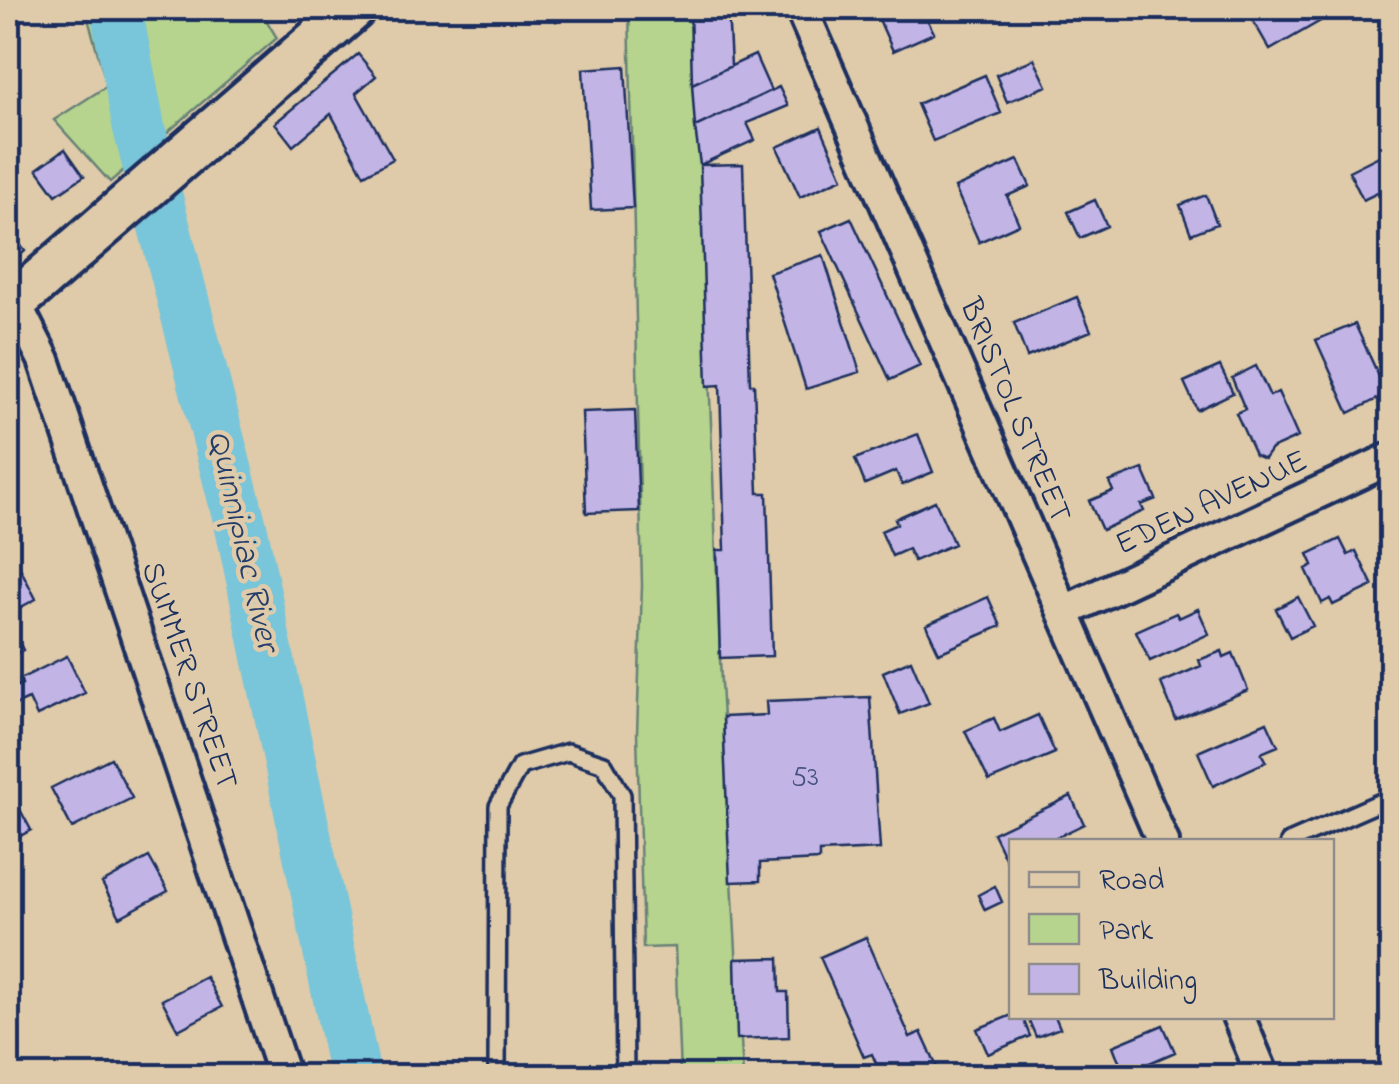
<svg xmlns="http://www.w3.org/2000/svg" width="1399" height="1084" font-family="'Indie Flower',sans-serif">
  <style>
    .green { fill: #b6d48d; stroke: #688276; stroke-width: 2.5 }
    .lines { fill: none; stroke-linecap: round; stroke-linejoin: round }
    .river { stroke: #79c5d9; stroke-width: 52 }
    .building { fill: #c2b5e6; stroke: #1b2f5e; stroke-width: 2.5 }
    .lane-casing { stroke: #1b2f5e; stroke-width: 22 }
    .street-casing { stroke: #1b2f5e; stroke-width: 38 }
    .secondary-casing { stroke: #1b2f5e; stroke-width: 50 }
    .lane { stroke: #dfcbaa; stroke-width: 15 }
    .street { stroke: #dfcbaa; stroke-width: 30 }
    .secondary { stroke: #dfcbaa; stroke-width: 42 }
    .labels { text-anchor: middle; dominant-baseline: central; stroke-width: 9; stroke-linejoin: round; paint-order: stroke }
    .number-label { font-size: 28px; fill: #455080 }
    .street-label { font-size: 32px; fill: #1b2f5e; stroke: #dfcbaa }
    .water-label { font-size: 35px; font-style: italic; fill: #243e6a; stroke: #dfcbaa }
  </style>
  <rect width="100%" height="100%" fill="#dfcbaa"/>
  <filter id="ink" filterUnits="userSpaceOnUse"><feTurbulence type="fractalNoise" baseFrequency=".01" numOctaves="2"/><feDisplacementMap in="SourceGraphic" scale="20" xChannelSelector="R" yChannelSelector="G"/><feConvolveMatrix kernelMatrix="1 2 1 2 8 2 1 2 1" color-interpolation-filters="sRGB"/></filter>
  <g filter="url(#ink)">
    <path class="green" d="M85 8H259L277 38 110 182 54 120 107 86Z
      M629 8H695L721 683 743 1076H680L675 947 643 948 637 733 642 586Z"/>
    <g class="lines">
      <path class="river" d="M116 8 139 128 242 531 355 1076"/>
    </g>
    <path class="building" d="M549 8H582L556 21Z
      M690 8H728L731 66 692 84Z
      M874 8H949L926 17 934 33 893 51Z
      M1246 8H1343L1270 50Z
      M358 54 376 76 356 93 393 159 364 175 331 114 293 146 275 123Z
      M755 55 771 91 695 127 692 84Z
      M1034 59 1047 86 1007 102 996 75Z
      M625 66 633 208 591 210 583 69Z
      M985 75 1001 113 933 141 917 104Z
      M779 87 788 106 747 123 755 140 700 165 695 127Z
      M821 127 843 178 800 197 777 147Z
      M65 149 84 176 56 195 37 169Z
      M1391 150 1392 186 1363 200 1349 171Z
      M1018 160 1030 186 1007 196 1019 224 979 242 955 188Z
      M743 164 750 384H754L758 493H767L772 656 720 658 717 550H725L720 385 707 386 700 165Z
      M1206 195 1217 224 1191 234 1180 205Z
      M1095 200 1107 226 1080 238 1068 212Z
      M851 218 920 366 890 380 821 231Z
      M8 229 25 251 8 266Z
      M823 255 860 372 806 389 769 273Z
      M1077 297 1091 331 1027 357 1014 323Z
      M1355 324 1387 394 1349 413 1316 340Z
      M1220 366 1233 393 1197 410 1184 382Z
      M1256 366 1270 396 1278 392 1298 437 1271 449 1264 459 1255 455 1236 413 1245 409 1232 378Z
      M635 410 639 511 586 513 582 412Z
      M918 434 933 472 902 485 896 471 865 484 855 459Z
      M1143 469 1156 499 1141 505 1144 511 1102 530 1089 501 1113 491 1109 482Z
      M935 501 954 544 914 561 908 549 892 556 881 531 897 524 895 519Z
      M1340 539 1348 555 1356 551 1373 586 1333 605 1330 599 1322 603 1306 569 1313 565 1308 554Z
      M18 564 36 599 8 614V569Z
      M988 597 1001 626 939 653 926 625Z
      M1298 597 1313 626 1290 637 1276 609Z
      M1198 609 1209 634 1150 661 1136 631 1176 613 1179 618Z
      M8 620 23 650 8 658Z
      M1222 651 1224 657 1233 653 1248 690 1176 720 1161 683 1201 666 1199 660Z
      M67 656 85 693 37 716 29 699 13 706 8 690 22 684 20 679Z
      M911 660 929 703 900 714 883 672Z
      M870 697 880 849 819 852V860L760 863V881L730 882 723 717 767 715 766 701Z
      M1038 715 1055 753 989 781 965 731 994 718 1000 732Z
      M1267 722 1278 746 1261 753 1266 762 1213 786 1198 752Z
      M111 758 132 798 72 828 51 788Z
      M1071 796 1084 824 1047 842H1012V858L1006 860 993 833Z
      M16 802 31 830 8 843V806Z
      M149 857 168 891 120 917 102 883Z
      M995 886 1002 902 985 910 978 895Z
      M866 937 910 1037 921 1032 941 1076H877L881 1075 872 1054 864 1057 820 957Z
      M779 958 780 992H788L789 1037 737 1039 735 959Z
      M206 977 222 1007 178 1030 162 1000Z
      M1012 1015 1022 1016 1030 1036 988 1054 977 1029Z
      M1027 1016H1055L1060 1028 1036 1037Z
      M1163 1025 1175 1052 1124 1074 1113 1046Z
      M1043 1064 1048 1076H1015Z"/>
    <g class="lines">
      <g class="lane-casing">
        <path id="lane" d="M1289 842 1392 797
          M497 1076 498 806 520 766 568 752 604 764 622 795 625 1076"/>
      </g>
      <g class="street-casing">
        <path id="street" d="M801 8 1163 842
          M15 303 44 360 284 1076
          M1063 612 1392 458
          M1238 1016 1263 1076"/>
      </g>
      <g class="secondary-casing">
        <path id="secondary" d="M8 308 354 8"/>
      </g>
      <use href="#lane" class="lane"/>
      <use href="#street" class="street"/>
      <use href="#secondary" class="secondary"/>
    </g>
  </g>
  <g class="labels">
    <g class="number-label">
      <text x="805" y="778">53</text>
    </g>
    <g class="street-label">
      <text transform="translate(1014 411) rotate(67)">BRISTOL STREET</text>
      <text transform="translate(1212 504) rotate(-25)">EDEN AVENUE</text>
      <text transform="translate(188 676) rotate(71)">SUMMER STREET</text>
    </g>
    <g class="water-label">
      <text transform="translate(242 541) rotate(77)">Quinnipiac River</text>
    </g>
  </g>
  <rect width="1399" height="1084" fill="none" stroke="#dfcbaa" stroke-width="40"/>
  <rect x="20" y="20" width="1359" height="1044" fill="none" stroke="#1b2f5e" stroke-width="4" filter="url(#ink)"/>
  <rect x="1009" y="839" width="325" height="180" fill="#dfcbaa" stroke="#918d8c" stroke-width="2.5"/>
  <rect x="1029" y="872" width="50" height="15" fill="#dfcbaa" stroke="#918d8c" stroke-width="2.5"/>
  <text x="1099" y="889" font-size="30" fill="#1b2f5e">Road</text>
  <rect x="1029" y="914" width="50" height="30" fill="#b6d48d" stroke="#918d8c" stroke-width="2.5"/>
  <text x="1099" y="939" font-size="30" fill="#1b2f5e">Park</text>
  <rect x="1029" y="964" width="50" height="30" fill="#c2b5e6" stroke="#918d8c" stroke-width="2.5"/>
  <text x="1099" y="989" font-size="30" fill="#1b2f5e">Building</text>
</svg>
